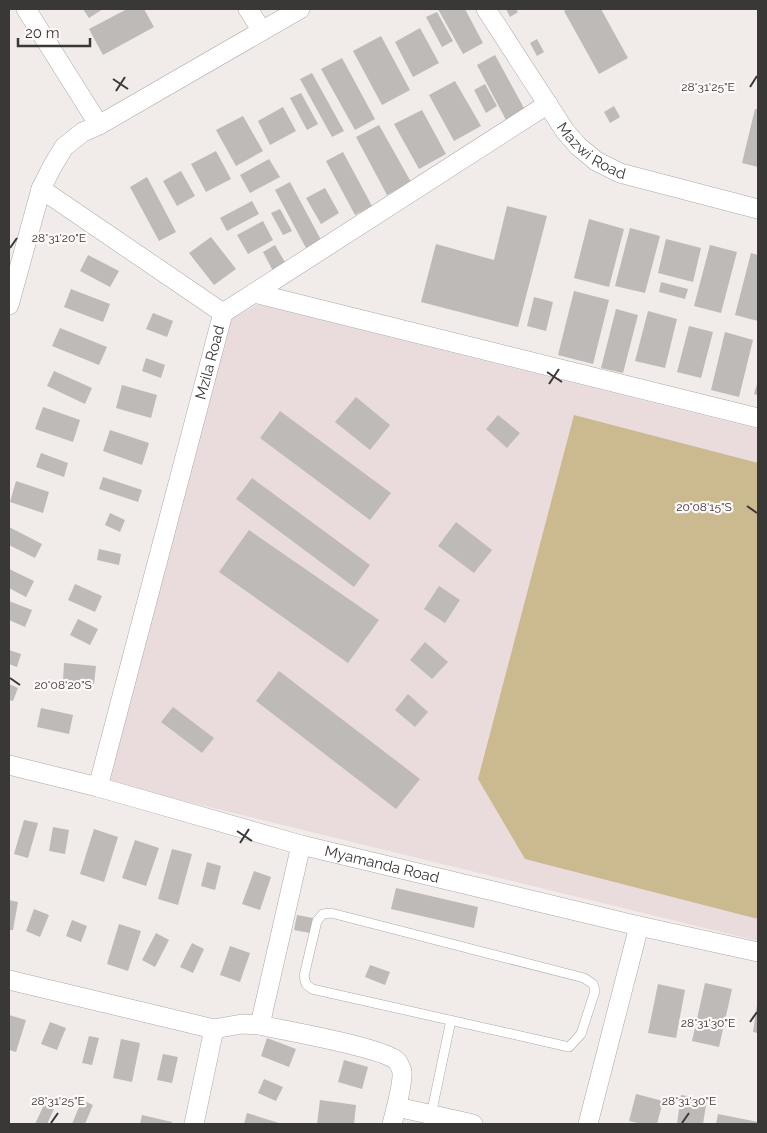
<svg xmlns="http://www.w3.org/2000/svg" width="767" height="1133" font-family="Raleway,sans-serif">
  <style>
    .built { fill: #eadcdc }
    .green { fill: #cbb98f }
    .building { fill: #bebab7 }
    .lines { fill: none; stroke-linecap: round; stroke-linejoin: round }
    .service-casing { stroke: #ada8a7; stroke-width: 10 }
    .minor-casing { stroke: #ada8a7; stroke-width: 20 }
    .service { stroke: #fff; stroke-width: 9 }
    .minor { stroke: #fff; stroke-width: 19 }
    .ticks { fill: none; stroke: #3a3837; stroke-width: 2 }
    .labels { text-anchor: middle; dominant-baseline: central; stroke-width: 4.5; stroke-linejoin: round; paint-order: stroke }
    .street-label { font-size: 15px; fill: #3a3837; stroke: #fef8f8 }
    .ticks-label { font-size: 12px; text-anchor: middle; fill: #3a3837; stroke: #fef8f8; stroke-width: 4.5; stroke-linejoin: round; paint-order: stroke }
  </style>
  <rect width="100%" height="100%" fill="#f1ebea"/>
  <path class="built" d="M258 304 758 429V941L107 782 231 320Z"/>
  <path class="green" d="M574 415 758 463V919L525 859 478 779Z"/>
  <path class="building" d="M83 9H103L89 18Z
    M127 9H144L154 27 103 55 89 29Z
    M438 9H465L483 43 463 54Z
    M506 9H516L518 12 510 17Z
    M568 9H601L628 58 599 74 564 11Z
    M437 12 453 41 442 47 426 17Z
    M420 28 439 63 413 77 395 42Z
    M381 36 410 90 382 105 353 51Z
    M537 39 544 52 537 56 530 43Z
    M495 55 525 110 506 120 477 65Z
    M342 58 375 119 355 130 321 69Z
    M312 73 344 131 332 137 300 79Z
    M455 81 481 126 454 141 429 95Z
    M485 84 497 106 486 113 474 90Z
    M301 93 318 124 307 130 290 98Z
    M614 106 620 117 610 123 604 112Z
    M283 107 296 131 270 145 258 121Z
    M755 109H758V167L742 163Z
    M422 110 446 154 419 169 394 124Z
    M243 116 263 151 236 166 216 130Z
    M379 125 411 182 387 195 356 137Z
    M216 151 231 179 206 192 191 164Z
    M343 152 372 206 355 215 326 161Z
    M269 159 280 177 250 193 240 175Z
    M181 171 195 196 177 206 163 181Z
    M147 177 176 232 159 241 130 187Z
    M290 182 321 240 306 248 275 190Z
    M325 188 339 213 321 224 306 198Z
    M252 201 259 214 227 231 220 218Z
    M507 206 547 216 518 327 421 302 436 244 494 260Z
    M280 209 292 231 283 235 271 213Z
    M589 219 624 229 609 287 574 278Z
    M263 221 273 240 248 254 237 235Z
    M630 228 660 236 645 293 615 286Z
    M211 237 236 269 214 285 189 253Z
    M666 239 701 248 693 282 658 273Z
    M275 245 286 264 273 271 263 252Z
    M710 245 737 252 721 313 694 306Z
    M751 253 758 255V321L735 315Z
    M88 255 119 271 110 287 80 271Z
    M661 282 688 289 685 299 659 292Z
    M71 289 110 304 103 322 64 307Z
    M574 291 609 300 593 364 558 355Z
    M534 297 553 302 546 331 527 326Z
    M616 309 638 315 623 373 601 368Z
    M648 311 677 319 665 368 635 361Z
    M153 313 173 321 167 337 146 329Z
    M689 326 713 332 701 378 677 372Z
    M60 328 107 347 99 365 52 346Z
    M725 332 753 340 739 397 711 390Z
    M146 358 165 365 161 378 142 371Z
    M54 371 92 388 85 404 47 386Z
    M758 381V395L754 394Z
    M122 385 157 395 151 418 116 408Z
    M356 397 390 425 370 450 335 422Z
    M43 407 80 420 73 442 35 429Z
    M280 411 391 493 370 520 260 438Z
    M498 415 520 433 507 448 486 429Z
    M110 430 149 443 142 465 103 451Z
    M41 453 68 463 64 477 36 467Z
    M103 477 142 490 138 502 99 489Z
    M252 478 370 565 354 587 236 499Z
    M16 481 49 492 43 513 10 502Z
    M110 513 125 520 120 532 105 525Z
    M456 522 492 550 474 573 438 546Z
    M9 527 42 544 35 558 9 545Z
    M249 530 379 620 348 663 219 572Z
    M99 549 121 554 119 565 97 560Z
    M9 569 34 581 26 597 9 588Z
    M75 584 102 596 95 612 68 600Z
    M439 586 460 600 445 623 424 609Z
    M9 601 32 610 25 627 9 620Z
    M78 619 98 629 90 645 70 635Z
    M425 642 448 662 432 679 410 660Z
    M9 650 21 654 17 667 9 664Z
    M64 663 96 666 94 684 63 681Z
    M279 671 420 779 396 809 256 701Z
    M9 684 18 688 13 701 9 700Z
    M408 694 428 712 415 727 395 710Z
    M173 707 214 738 202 753 161 722Z
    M41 708 73 715 69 734 37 727Z
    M24 820 38 823 28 858 14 854Z
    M53 827 69 830 65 854 49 851Z
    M94 829 118 837 104 882 80 874Z
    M135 840 159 848 146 886 122 878Z
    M172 849 192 854 178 905 158 899Z
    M207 862 221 866 215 890 201 886Z
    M254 871 271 877 260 910 242 904Z
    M396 888 478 907 474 928 391 909Z
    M9 900 18 902 13 930H9Z
    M34 909 49 915 40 937 26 931Z
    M297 915 313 918 310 933 294 930Z
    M72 920 87 926 81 942 66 936Z
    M119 924 141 931 128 971 107 964Z
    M156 933 169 940 155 967 142 960Z
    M192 943 204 949 193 973 180 967Z
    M230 946 250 953 240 982 220 975Z
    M370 965 390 972 385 985 365 977Z
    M705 983 732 989 719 1047 692 1041Z
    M658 984 685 990 676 1038 648 1033Z
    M757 1005H758V1033L753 1032Z
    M9 1015 26 1020 16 1052 9 1050Z
    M50 1022 66 1028 57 1050 41 1044Z
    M89 1036 99 1038 92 1065 82 1063Z
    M267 1038 296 1049 289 1067 261 1056Z
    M121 1039 140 1043 132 1082 113 1078Z
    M163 1054 178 1057 172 1083 157 1080Z
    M344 1060 368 1067 362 1089 338 1082Z
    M264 1079 283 1087 276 1101 258 1093Z
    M636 1094 663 1101 657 1124H642L629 1121Z
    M681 1095 707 1099 703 1124H677Z
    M82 1100 93 1105 85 1124H72Z
    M320 1100 356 1105 354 1124H317Z
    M44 1105 54 1109 47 1124H35Z
    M247 1113 282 1124H244Z
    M718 1114 758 1122V1124H716Z
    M142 1115 172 1122V1124H140Z"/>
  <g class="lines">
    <g class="service-casing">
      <path id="service" d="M331 913 584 978 593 984 595 991 581 1034 569 1047 312 989 306 984 304 976 317 921 323 914Z
        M431 1115 451 1020"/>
    </g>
    <g class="minor-casing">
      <g id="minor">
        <path d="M26 9 99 125"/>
        <path d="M248 9 262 31"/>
        <path id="s1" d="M486 9 565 131 578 146 596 161 620 173 758 209"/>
        <path d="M41 189 223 313"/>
        <path d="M254 293 758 418"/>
        <path d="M9 305 41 189 52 167 64 147 83 132 99 125 300 9"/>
        <path id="s2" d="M9 765 98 787 301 845 639 926 758 952"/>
        <path id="s3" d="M98 787 223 313 548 104"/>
        <path d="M9 980 214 1029 242 1024 260 1025C285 1031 382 1047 397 1061 399 1063 401 1069 402 1071 403 1082 395 1113 392 1124"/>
        <path d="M260 1025 301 845"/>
        <path d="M397 1107 473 1124"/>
        <path d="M194 1124 214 1029"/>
        <path d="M588 1124 639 926"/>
      </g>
    </g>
    <use href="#service" class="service"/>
    <use href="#minor" class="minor"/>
  </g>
  <path class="ticks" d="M113 79 128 89M750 87 757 76M116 91 125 77M10 248 17 238M547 372 562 382M549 384 559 369M747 506 757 513M10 678 20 685M237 831 252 841M240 843 249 829M750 1022 757 1012M51 1123 58 1113M682 1123 689 1113"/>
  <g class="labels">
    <g class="street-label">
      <text stroke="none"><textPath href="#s1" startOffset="179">Mazwi Road</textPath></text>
      <text stroke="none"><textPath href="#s3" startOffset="439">Mzila Road</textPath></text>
      <text stroke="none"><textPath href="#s2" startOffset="386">Myamanda Road</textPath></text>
    </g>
  </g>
  <g class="ticks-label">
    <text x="708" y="91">28°31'25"E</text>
    <text x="59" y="242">28°31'20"E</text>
    <text x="704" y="511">20°08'15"S</text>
    <text x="63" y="689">20°08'20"S</text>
    <text x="708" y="1027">28°31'30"E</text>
    <text x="58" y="1105">28°31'25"E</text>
    <text x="689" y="1105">28°31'30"E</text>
  </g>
  <rect width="767" height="1133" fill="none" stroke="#3a3837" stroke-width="20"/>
  <path d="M18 38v8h72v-8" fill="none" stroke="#3a3837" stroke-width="2.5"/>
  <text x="25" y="38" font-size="15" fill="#3a3837" stroke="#fef8f8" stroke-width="4" paint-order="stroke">20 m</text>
</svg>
